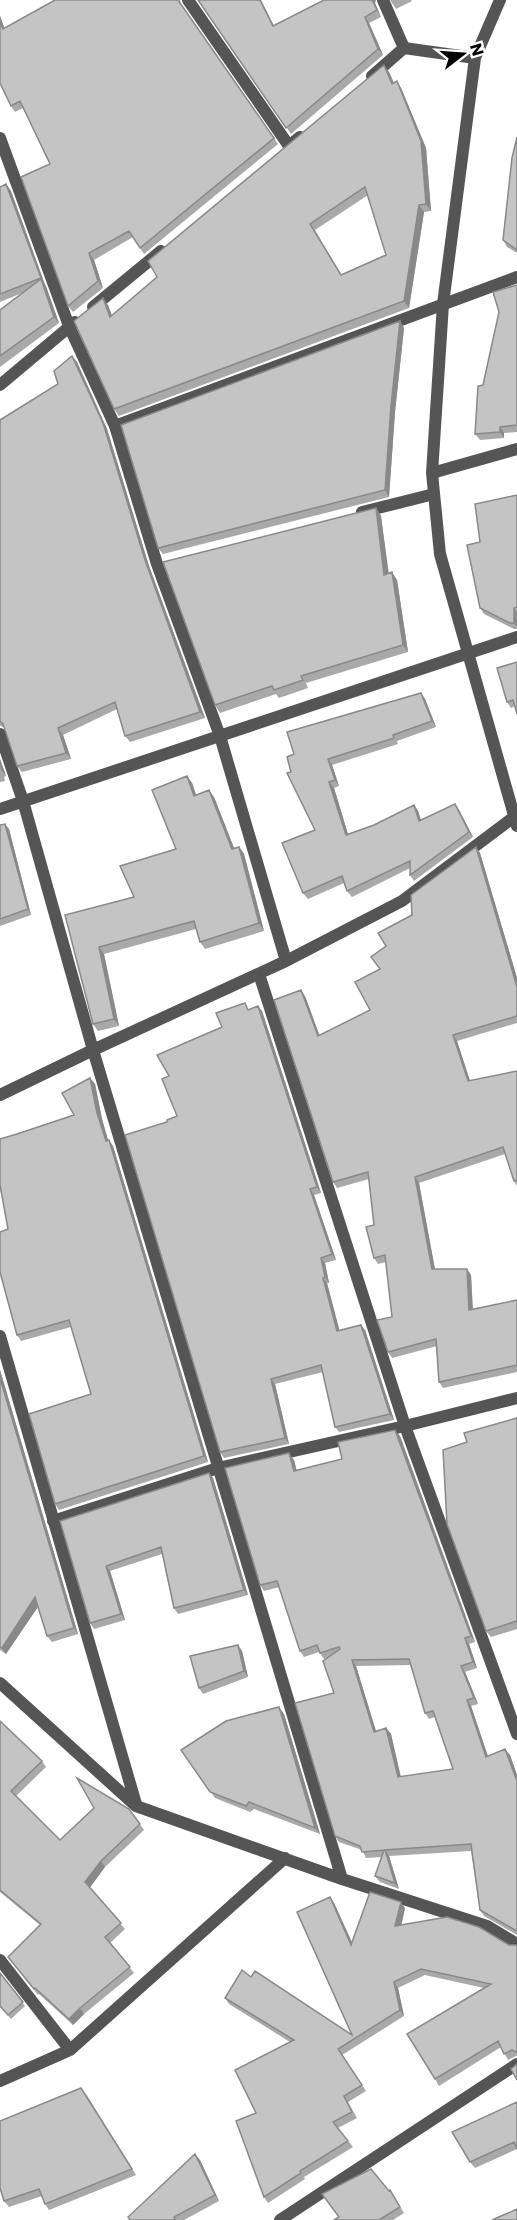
<svg xmlns="http://www.w3.org/2000/svg" width="517" height="2220" font-family="Poppins,sans-serif">
  <style>
    .lines { fill: none; stroke-linecap: round; stroke-linejoin: round }
    .street { stroke: #555; stroke-width: 12 }
    .wall { fill: #a9a9a9; fill-rule: evenodd }
    .shaded-wall { fill: #898989 }
    .building { fill: #c4c4c4; stroke: #898989; stroke-width: 1.5; fill-rule: evenodd }
  </style>
  <rect width="100%" height="100%" fill="#fff"/>
  <g class="lines">
    <path class="street" d="M188 0 289 146 300 137
      M500 0 475 58 443 304 432 473 440 554 517 826
      M404 48 475 58
      M372 76 404 48 383 0
      M0 138 69 326 115 426 157 564 220 736 286 961
      M93 307 161 251
      M0 385 75 322
      M115 426 517 277
      M432 473 517 449
      M362 512 434 494
      M0 734 23 801 93 1050 342 1879
      M0 809 517 637
      M259 974 405 1426 517 1734
      M0 1095 93 1050 286 961 402 901 514 817
      M0 1336 136 1804
      M53 1521 218 1468 405 1426 517 1398
      M0 1683 136 1806 342 1879 487 1926 517 1944
      M0 1960 70 2050 285 1858
      M0 2081 70 2050
      M280 2220 517 2064"/>
  </g>
  <path class="wall" d="M55 0H180L181 5 278 144 144 254 133 237 94 260 103 288 73 312 68 306 50 164 23 108 15 112 11 106 0 83V16L4 28Z
    M198 0 274 25 375 3 381 17 369 23 383 55 291 134Z
    M390 0H411L412 1 396 9Z
    M389 72 394 83 401 88 426 148 431 211 424 212 409 308 119 416 114 409 108 305 112 316ZM368 195 386 255 341 275 315 230Z
    M517 137V253L507 247 503 240Z
    M6 184 11 191 59 323 0 367V310L22 293 0 302V187Z
    M517 285V432L504 433V438L480 440 475 434 483 385Z
    M400 321 404 328 395 412 389 497 163 554 158 548Z
    M72 356 77 362 107 429 149 566 205 718 130 742 125 736 117 709 63 735 71 759 22 772 17 766 4 727 0 726V420L58 384Z
    M517 495V629H514L484 614 480 608V542Z
    M376 508 381 516 388 574 397 580 408 652 306 683 308 688 279 698 276 694 220 713 215 705Z
    M517 662 515 706 511 708 507 702Z
    M421 693 425 699 436 727 397 741 398 744 332 765 339 786 334 788 348 834 374 825 414 805 418 811 421 820 455 804 459 810 473 837 414 881 410 875V868L352 897 347 891 344 883 308 899 303 893 315 830 291 772Z
    M0 759 6 776 4 777 5 781 0 782Z
    M187 776 192 783 196 795 214 797 234 848 239 847 244 854 264 931 205 949 200 942 196 929 104 954 119 1026 98 1031 93 1024 65 915 134 897 176 849Z
    M0 825 9 829 31 915 0 926Z
    M476 847 480 853 517 978V1023L457 1041 470 1081 517 1071V1186L514 1181 505 1154 419 1183 435 1269 471 1275 473 1310 517 1300V1372L443 1388 439 1382 437 1346 392 1358 388 1352 392 1317 386 1262 378 1264 374 1258V1225L369 1179 337 1188 333 1182 305 996 319 1035 370 1010 386 946 412 915Z
    M250 1009 262 1011 321 1193 314 1195 336 1260 325 1263 329 1283H327L339 1330H365L394 1420 339 1432 335 1427 323 1372 275 1384 289 1444 224 1458 220 1452 167 1122 177 1116 222 1027Z
    M90 1078 95 1084 102 1119 108 1140 113 1146 208 1462 59 1510 55 1504 91 1394 71 1327 21 1341 17 1335 8 1229 0 1188V1139L17 1134 74 1115Z
    M0 1370 78 1634 52 1642 47 1636 38 1606 6 1654 0 1650Z
    M517 1418V1629L491 1637 486 1631 467 1442Z
    M400 1436 475 1642 469 1644 477 1668 465 1672 478 1704 471 1706 488 1756 510 1755 517 1775V1935L484 1916 480 1910 471 1851 389 1856 399 1889 380 1882 375 1876 382 1857 366 1858 362 1850 339 1842 335 1836 334 1693 327 1658 324 1659 319 1652 304 1657 300 1651 280 1587 264 1591 260 1585 294 1460 297 1471 342 1459ZM411 1665 425 1713 429 1719 435 1717 453 1769 401 1777 391 1734 386 1728 376 1731 356 1666Z
    M209 1473 213 1478 248 1595 178 1614 174 1608 162 1554 110 1571 125 1620 94 1629 90 1623 60 1521Z
    M242 1651 248 1677 203 1694 199 1688Z
    M284 1714 320 1834 254 1809 250 1812 215 1798 181 1750Z
    M0 1721 42 1761 46 1767 16 1796 60 1840 129 1809 144 1830 105 1867 89 1888 125 1929 110 1943 134 1973 84 2014 73 2025 39 1994 38 1995 13 1963 40 1925 0 1892Z
    M330 1897 334 1903 352 1943 405 1908 401 1925 509 1945H517V2056H516L508 2060 501 2047 439 2086 435 2079 484 1988 425 1975 398 1988 404 2016 342 2055 366 2091 348 2102 357 2118 338 2128 353 2147 304 2177 305 2179 268 2203 264 2197 256 2113 290 2042 229 2004 225 1998 251 1977 352 2035Z
    M0 1973 25 2006 11 2019 0 2006Z
    M86 2094 136 2175 49 2210 45 2204 42 2196 9 2207 4 2201Z
    M517 2102V2149L475 2168 470 2162Z
    M200 2160 219 2201 184 2220H130Z
    M390 2190 404 2213 393 2220H334Z"/>
  <path class="shaded-wall" d="M260 0H261L277 32 273 26Z
    M372 0H376L375 3 381 17 377 10Z
    M0 16 7 35 3 29 0 22Z
    M365 17 369 23 383 55 378 49Z
    M384 65 389 72 397 91 392 84Z
    M397 81 401 88 426 148 431 211 426 204Z
    M6 184 11 191 45 285 41 278Z
    M419 205 424 212 409 308 404 301Z
    M89 253 94 260 103 288 98 281Z
    M41 279 46 286 59 323 54 317Z
    M103 298 108 305 115 324 110 317Z
    M400 321 404 328 395 412 389 497 385 490 391 406Z
    M72 356 77 362 107 429 149 566 205 718 200 712 145 560Z
    M500 427 504 433V438L500 432Z
    M376 508 381 516 390 582 384 575Z
    M392 572 397 580 408 652 403 645Z
    M514 608 517 612V627L514 623Z
    M421 693 425 699 436 727 432 721Z
    M58 728 63 735 71 759 66 753Z
    M0 759 6 776 1 770 0 766Z
    M328 759 332 765 339 786 335 780Z
    M187 776 192 783 199 803 194 796Z
    M329 782 334 788 350 841 346 835Z
    M209 790 214 797 237 856 232 849Z
    M455 804 459 810 473 837 469 832Z
    M414 805 418 811 423 827 419 821Z
    M5 824 9 829 31 915 28 909Z
    M239 847 244 854 264 931 259 923Z
    M476 847 480 853 517 978V987Z
    M99 947 104 954 119 1026 114 1019Z
    M301 990 305 996 322 1042 318 1036Z
    M258 1006 262 1011 321 1193 317 1187Z
    M453 1035 457 1041 472 1087 468 1081Z
    M90 1078 95 1084 102 1119 110 1147 106 1141 97 1113Z
    M109 1140 113 1146 208 1462 204 1456Z
    M415 1177 419 1183 436 1275 432 1269Z
    M310 1189 314 1195 336 1260 332 1254Z
    M321 1258 325 1263 329 1283 325 1277Z
    M467 1269 471 1275 473 1316 469 1310Z
    M323 1278 327 1283 341 1336 337 1331Z
    M361 1325 365 1330 394 1420 390 1414Z
    M0 1370 78 1634 74 1628 0 1378Z
    M271 1379 275 1384 289 1444 285 1438Z
    M395 1430 400 1436 475 1642 471 1636Z
    M289 1453 294 1460 298 1477 294 1471Z
    M209 1473 213 1478 248 1595 244 1590Z
    M106 1566 110 1571 125 1620 121 1614Z
    M35 1597 40 1604 6 1654 2 1648Z
    M465 1638 469 1644 477 1668 473 1662Z
    M238 1645 242 1651 248 1677 244 1671Z
    M352 1660 356 1666 378 1738 374 1732Z
    M461 1666 465 1672 478 1704 474 1698Z
    M467 1700 471 1706 490 1763 486 1757Z
    M279 1707 284 1714 320 1834 315 1828Z
    M386 1728 391 1734 402 1783 398 1777Z
    M505 1749 510 1755 517 1775V1781Z
    M385 1850 389 1856 399 1889 395 1883Z
    M101 1861 105 1867 89 1889 85 1882Z
    M330 1897 334 1903 356 1951 351 1945Z
    M401 1902 405 1908 400 1932 395 1926Z
    M394 1982 398 1988 404 2016 400 2010Z
    M80 2008 84 2014 73 2025 69 2019Z
    M195 2154 200 2160 219 2201 215 2195Z"/>
  <path class="building" d="M55 0H178L274 138 140 248 129 231 89 253 98 281 68 306 21 177 50 164 20 101 11 106 0 83V22L3 29Z
    M198 0H260L273 26 324 0H372L377 10 365 17 378 49 286 128Z
    M384 65 392 84 397 81 421 141 426 204 419 205 404 301 114 409 74 321 103 298 110 317 157 277 148 261ZM365 187 386 255 341 275 310 224Z
    M517 137V250L503 240 512 158Z
    M6 184 41 278 0 294V187Z
    M41 279 54 317 0 356V310Z
    M517 285V425L500 427V432L475 434 478 386 483 385 499 312 493 292Z
    M400 321 391 406 385 490 158 548 121 425Z
    M72 356 103 423 145 560 200 712 125 736 115 702 58 728 66 753 17 766 3 724 0 721V420L58 384 54 371Z
    M517 495V607L514 608V623H510L480 608 467 545 480 542 475 504Z
    M376 508 384 575 392 572 403 645 301 676 303 680 274 690 272 686 215 705 163 562Z
    M517 662V714L513 700 507 702 497 668Z
    M421 693 432 721 393 735 394 738 328 759 335 780 329 782 346 835 374 825 414 805 419 821 455 804 469 832 410 875V861L347 891 342 876 303 893 282 843 315 830 287 773 291 772 287 757 294 754 287 732Z
    M187 776 194 796 209 790 232 849 239 847 259 923 200 942 194 921 99 947 114 1019 93 1024 65 915 134 897 120 866 176 849 152 790Z
    M5 824 28 909 0 919V825Z
    M476 847 517 987V1016L453 1035 468 1081 517 1071V1180L514 1181 503 1147 415 1177 432 1269H467L469 1310 517 1300V1365L439 1382 436 1339 388 1352 377 1320 392 1317 385 1255 374 1258 366 1227 374 1225 368 1172 333 1182 274 1000 301 990 318 1036 370 1010 355 982 380 969 371 957 386 946 378 933 412 915 411 895Z
    M245 1003 248 1010 258 1006 317 1187 310 1189 332 1254 321 1258 325 1277 323 1278 337 1331 361 1325 390 1414 335 1427 321 1365 271 1379 285 1438 220 1452 125 1135 167 1122V1120L177 1116 162 1079 169 1076 157 1055 222 1027 216 1013Z
    M90 1078 97 1113 106 1141 109 1140 204 1456 55 1504 29 1414 91 1394 69 1320 17 1335 0 1272V1232L8 1229 0 1185V1139L17 1134 74 1115 62 1093Z
    M0 1378 74 1628 47 1636 35 1597 2 1648 0 1647Z
    M517 1418V1621L486 1631 447 1524 443 1450 467 1442 464 1433Z
    M395 1430 471 1636 465 1638 473 1662 461 1666 474 1698 467 1700 486 1757 505 1749 517 1781V1931L480 1910 471 1844 385 1850 395 1883 375 1876 384 1850 362 1852 360 1846 335 1836 295 1703 334 1693 323 1661 340 1649 339 1647 320 1653 317 1645 300 1651 277 1581 260 1585 225 1468 289 1453 294 1471 342 1459 338 1442ZM409 1659 425 1713 433 1711 453 1769 398 1777 386 1728 374 1732 352 1660Z
    M209 1473 244 1590 174 1608 161 1547 106 1566 121 1614 90 1623 60 1521Z
    M238 1645 244 1671 199 1688 190 1656Z
    M279 1707 315 1828 249 1802 246 1806 210 1792 181 1750 226 1721Z
    M0 1721 42 1761 11 1791 60 1840 94 1808 77 1778 129 1809 140 1824 101 1861 85 1882 121 1923 105 1937 130 1967 80 2008 69 2019 35 1988 34 1989 8 1957 41 1924 0 1890Z
    M370 1892 401 1902 395 1926 447 1917 479 1927 509 1945H517V2052L512 2050 504 2054 498 2041 435 2079 407 2034 491 1984 421 1969 394 1982 400 2010 338 2049 362 2085 344 2096 352 2112 333 2122 348 2141 300 2171 301 2173 264 2197 236 2121 256 2113 235 2070 294 2040 225 1998 242 1970 251 1977 255 1971 352 2035 297 1912 330 1897 351 1945Z
    M0 1973 23 2002 8 2015 0 2006Z
    M517 2064V2080L511 2069Z
    M81 2088 132 2169 45 2204 39 2189 4 2201 0 2188V2121Z
    M517 2102V2149L514 2142 470 2162 452 2132Z
    M195 2154 215 2195 174 2217 175 2220H130L128 2217Z
    M371 2169 389 2191 390 2190 400 2207 379 2220H334L339 2217 322 2194Z
    M517 2209V2220H492Z"/>
  <g transform="translate(463 54) rotate(73)" stroke="#ffffff" stroke-width="4.5" paint-order="stroke">
  <path d="M0-4.5L10 22L0 15L-10 22Z" fill="#000000"/>
  <text y="-9" font-size="16" font-weight="bold" text-anchor="middle" fill="#000000">N</text>
  </g>
</svg>
